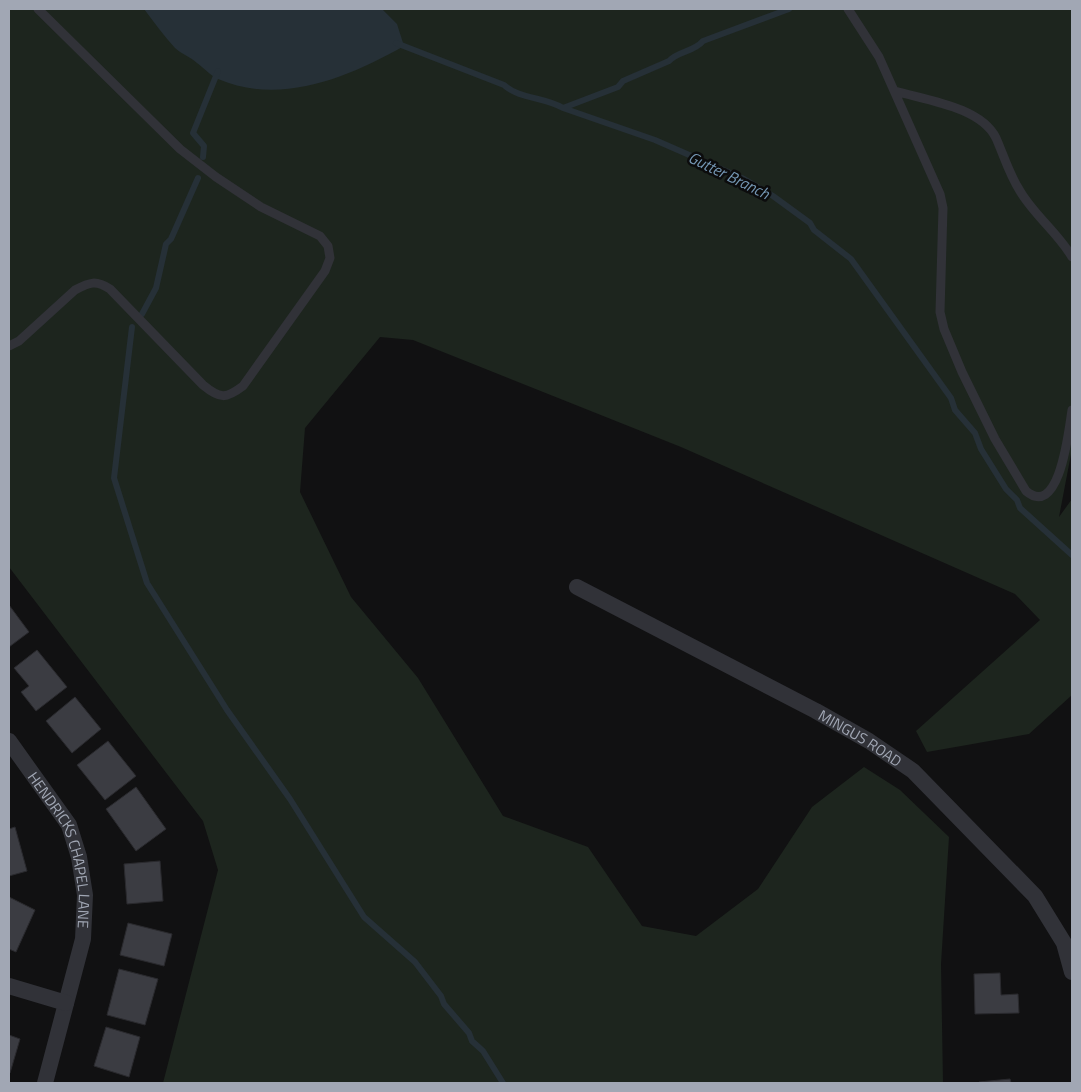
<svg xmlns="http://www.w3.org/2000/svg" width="1081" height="1092" font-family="'Titillium Web',sans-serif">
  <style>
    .green { fill: #1d251e }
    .water { fill: #263037 }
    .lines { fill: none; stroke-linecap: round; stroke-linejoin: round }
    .stream { stroke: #263037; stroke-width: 6 }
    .building { fill: #3b3c42; stroke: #2a2a2e }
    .service { stroke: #313238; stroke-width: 9 }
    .minor { stroke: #313238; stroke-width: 16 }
    .labels { text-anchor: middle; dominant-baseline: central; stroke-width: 5; stroke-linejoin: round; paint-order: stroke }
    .street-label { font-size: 15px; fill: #a1a7b4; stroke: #0c0c0d }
    .water-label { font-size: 16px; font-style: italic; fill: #7496b3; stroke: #0c0c0d }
  </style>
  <rect width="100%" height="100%" fill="#111112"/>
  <path class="green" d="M9 9H1072V449L1059 517 1072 499V695L1029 734 927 752 916 731 1040 620 1015 594 681 447 413 340 380 337 305 428 300 492 351 597 418 678 503 816 588 847 642 926 696 936 758 889 812 807 864 767 900 790 949 837 941 964 943 1083H163L218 870 203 821 9 567Z"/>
  <path class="water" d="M144 9H382L397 24 404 46C349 77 281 106 218 79 211 76 204 68 197 63 191 57 181 54 175 48 164 36 154 22 144 9Z"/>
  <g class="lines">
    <path class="stream" d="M396 43 504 85C519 99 545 97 563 108L655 140 744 179 773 196 810 223 814 230 851 259 951 398 955 410 975 433 981 449 1006 489 1017 500 1020 508 1072 555
      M563 108 618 87 623 81 669 61C678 51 694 52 703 41L789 9
      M203 157 204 146 193 133 218 71
      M142 314 156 288 166 244 171 239 198 178
      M132 327 114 478 147 583 227 710 290 799 364 917 415 962 441 996 444 1004 469 1033 472 1041 483 1051 503 1083"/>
  </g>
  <path class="building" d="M9 605 29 632 9 647Z
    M37 650 67 687 36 711 21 692 29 686 14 668Z
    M75 697 101 729 72 753 46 721Z
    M108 741 136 776 105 800 77 765Z
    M136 787 166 829 136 851 106 809Z
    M15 827 27 871 9 876V829Z
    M160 861 163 901 127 904 124 864Z
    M9 897 35 910 16 952 9 949Z
    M128 923 172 934 164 966 120 955Z
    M119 969 158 979 145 1025 107 1015Z
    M1000 973 1001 995 1018 994 1019 1013 975 1014 974 974Z
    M106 1027 140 1037 129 1077 94 1066Z
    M9 1035 20 1039 10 1073H9Z
    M1010 1079 1011 1083H979V1082Z"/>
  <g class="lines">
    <path class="service" d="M848 9 879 57 940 194 943 208 940 312 944 329 962 372 995 439 1026 491C1060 520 1069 428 1072 410
      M895 91C926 100 981 107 996 138 1004 156 1009 174 1020 191 1034 215 1058 233 1072 257
      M9 346 19 341 75 290C90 282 96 280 110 289L203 385C220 399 226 399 243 386L325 271 330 258 328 246 320 236 261 207 216 177 180 149 38 9"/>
    <g class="minor">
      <path id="s1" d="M577 587 816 711 869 741 913 771 1035 896 1064 943 1072 972"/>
      <path id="s2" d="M9 741 69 825 79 857 85 895 83 939 45 1083"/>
      <path d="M9 986 66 1003"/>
    </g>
  </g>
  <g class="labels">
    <g class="street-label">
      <text stroke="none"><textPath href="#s1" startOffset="321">MINGUS ROAD</textPath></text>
      <text stroke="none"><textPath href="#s2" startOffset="124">HENDRICKS CHAPEL LANE</textPath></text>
    </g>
    <g class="water-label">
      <text transform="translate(729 175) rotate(26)">Gutter Branch</text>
    </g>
  </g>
  <rect width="1081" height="1092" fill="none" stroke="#a1a7b4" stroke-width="20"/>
</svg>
